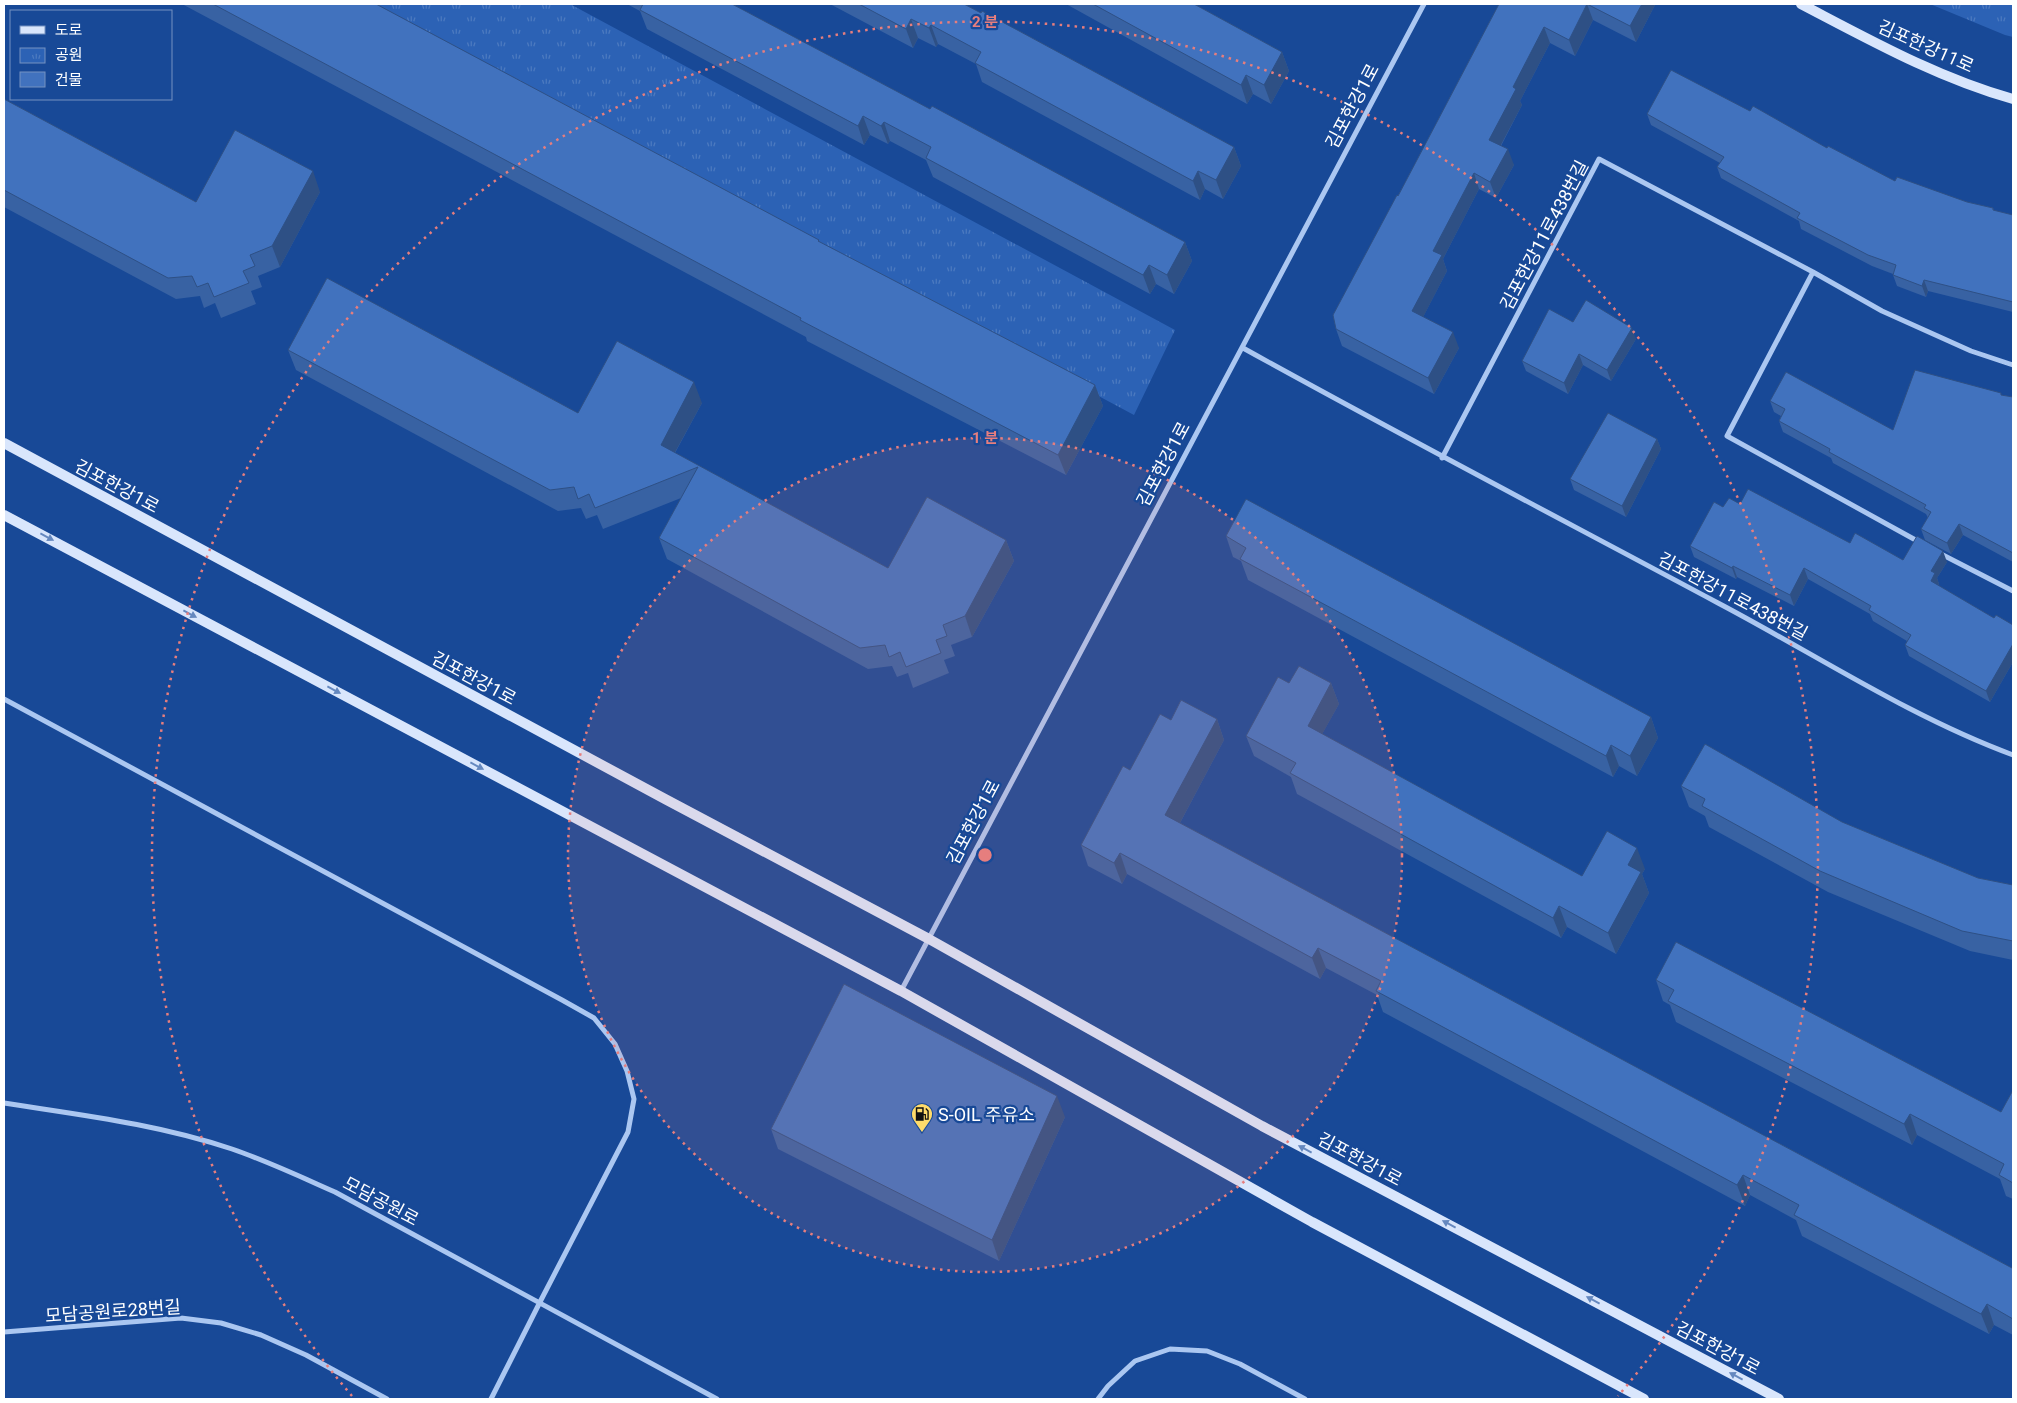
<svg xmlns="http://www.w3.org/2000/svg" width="2017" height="1403" font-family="Roboto,'Noto Sans KR',sans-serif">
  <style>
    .park { fill: url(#park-tufts) }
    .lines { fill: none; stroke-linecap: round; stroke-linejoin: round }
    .street { stroke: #abc7f1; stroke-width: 5 }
    .secondary { stroke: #d9e6fc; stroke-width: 10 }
    .wall { fill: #3862a3 }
    .shaded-wall { fill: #2e5085 }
    .building { fill: #4172be; stroke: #2e5085 }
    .oneway { fill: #6588bf }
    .ring { fill: none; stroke: #e67e7e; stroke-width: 2.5; stroke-dasharray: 2.5 5 }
    .labels { text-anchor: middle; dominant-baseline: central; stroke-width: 4.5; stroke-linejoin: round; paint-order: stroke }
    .street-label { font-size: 18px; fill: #fff; stroke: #184997 }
    .poi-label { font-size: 18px; fill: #fff; stroke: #184997; text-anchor: start }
    .centre { fill: #e67e7e; stroke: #184997; stroke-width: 2.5 }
    .ring-label { font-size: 15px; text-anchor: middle; font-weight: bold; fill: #e67e7e; stroke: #184997; stroke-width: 4.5; stroke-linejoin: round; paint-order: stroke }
  </style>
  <defs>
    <pattern id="park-tufts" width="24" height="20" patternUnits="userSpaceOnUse" patternTransform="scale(1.25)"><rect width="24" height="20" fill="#2c62b5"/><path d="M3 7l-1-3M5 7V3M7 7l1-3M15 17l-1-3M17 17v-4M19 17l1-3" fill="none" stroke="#4c7ac0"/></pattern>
  </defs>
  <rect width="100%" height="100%" fill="#184997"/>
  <path class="park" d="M366 4H570L1175 330 1134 415Z
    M1930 4H2013V37L2005 35Z"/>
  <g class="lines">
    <path class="street" d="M1813 272 1727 436 1921 543
      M1243 348C1400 435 1559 518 1718 603 1815 654 1910 717 2013 755
      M1442 458 1599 159 1813 272 1882 311 1971 351 2013 365
      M1939 553 2013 591
      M4 699 562 1000 594 1018 615 1044 627 1071 634 1099 628 1132 540 1302 491 1399
      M901 991 1424 4
      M4 1103C81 1115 158 1124 232 1149 267 1161 301 1177 335 1192L717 1399
      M4 1332 181 1318 221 1323 261 1335 306 1355 387 1399
      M1098 1399 1108 1386 1135 1361 1170 1349 1207 1351 1240 1364 1305 1399"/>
    <path class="secondary" d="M1801 4C1870 40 1938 78 2013 99
      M4 443 665 799 929 939 1262 1126 1779 1399
      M4 515 901 991 1312 1222 1644 1399"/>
  </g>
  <path class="wall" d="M182 4H376L819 242 1095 385 1103 406 1066 475 807 341 806 337Z
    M627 4H732L930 109 1185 242 1192 261 1174 294 1156 284 1150 294 933 177 926 160 890 141 888 144 870 135 864 145 647 29 640 11Z
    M830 4H964L1234 147 1241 166 1223 199 1205 189 1200 200 982 82 976 64 938 44 936 47 918 38 913 48Z
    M1066 4H1194L1282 52 1289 71 1271 104 1253 94 1247 104Z
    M1499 4H1654L1655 5 1636 42 1593 20 1575 56 1550 43 1520 101 1522 105 1501 146 1514 165 1496 198 1479 189 1443 259 1447 271 1423 317 1459 348 1434 394 1342 346 1336 329 1398 196Z
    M4 99 196 202 320 192 280 267 258 276 262 287 251 291 256 304 221 318 215 303 204 308 200 296 176 299 4 207Z
    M1750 111 1895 181 1967 202 1993 208 1994 211 2013 215V312L1928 291 1926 297 1897 286 1893 275V274L1872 266 1801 229 1799 221 1721 178 1717 167 1720 163 1651 125 1647 114Z
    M1573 322 1636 339 1611 381 1583 365 1568 394 1526 371 1522 361Z
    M288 350 578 413 702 403 675 453 888 568 1006 540 1014 561 972 637 951 645 955 656 944 660 949 673 913 688 908 673 897 677 892 666 868 669 667 559 659 538 681 498 603 529 597 515 586 519 581 508 558 511 296 370Z
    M2002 395 2013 397V562L1963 535 1951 554 1925 540 1921 529 1928 518 1926 514 1833 463 1831 458 1783 432 1779 421 1781 416 1774 412 1770 401 1893 430Z
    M1657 439 1661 449 1626 517 1574 490 1570 479Z
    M1740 504 1850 543 1903 560 1947 562 1937 578 1939 584V586L1994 618 2013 625V662L1990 702 1909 656 1905 645 1907 641 1873 621 1870 614 1808 579 1794 606 1737 577 1736 579 1694 557 1690 546 1723 507Z
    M1226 536 1651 717 1658 738 1637 776 1619 766 1613 777 1248 580 1241 561 1233 557Z
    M1289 683H1331L1339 704 1322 734 1582 876 1645 869 1642 874 1649 893 1616 954 1567 927 1561 938 1297 794 1291 777 1254 756 1246 736Z
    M1217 719 1224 740 1180 823 2012 1268 2013 1266V1335L1994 1325 1989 1334 1802 1236 1796 1220 1750 1195 1745 1206 1383 1012 1377 995 1326 968 1320 979 1127 874 1122 884 1088 866 1081 845 1130 770 1171 720Z
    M1681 786 1842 822 1978 878 2013 885V960L1970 951 1828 892 1709 827 1705 816 1689 807Z
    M1656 980 2001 1112 2013 1090V1199L2006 1196 2000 1179 1917 1135 1912 1145 1676 1022 1670 1005 1663 1001Z
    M1065 1117 999 1261 778 1149 771 1129Z"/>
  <path class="shaded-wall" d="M1587 4 1593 20 1575 56 1569 40Z
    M1642 4H1654L1655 5 1636 42 1630 26Z
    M911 19 918 38 913 48 906 29Z
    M931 25 938 44 936 47 929 28Z
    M1544 27 1550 43 1520 101 1522 105 1495 156 1489 140 1513 87Z
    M1282 52 1289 71 1271 104 1264 85Z
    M1246 75 1253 94 1247 104 1241 85Z
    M863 116 870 135 864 145 858 126Z
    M884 122 890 141 888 144 881 126Z
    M1234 147 1241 166 1223 199 1216 180Z
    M1508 149 1514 165 1496 198 1490 182Z
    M313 171 320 192 280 267 272 246Z
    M1198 171 1205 189 1200 200 1193 181Z
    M1474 173 1479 189 1443 259 1447 271 1418 327 1412 311 1433 251Z
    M1185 242 1192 261 1174 294 1167 275Z
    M1149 265 1156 284 1150 294 1143 275Z
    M1924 280 1928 291 1926 297 1922 286Z
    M1632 328 1636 339 1611 381 1607 370Z
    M1453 332 1459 348 1434 394 1428 378Z
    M1579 354 1583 365 1568 394 1564 383Z
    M694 382 702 403 668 465 661 445Z
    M1095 385 1103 406 1066 475 1058 455Z
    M1657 439 1661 449 1626 517 1622 506Z
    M1959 524 1963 535 1951 554 1947 543Z
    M1006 540 1014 561 972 637 965 616Z
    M1943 551 1947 562 1937 578 1939 584 1935 592 1931 581V571Z
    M1733 566 1737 577 1736 579 1732 568Z
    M1804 568 1808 579 1794 606 1790 595Z
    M2013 644V662L1990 702 1986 691Z
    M1331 683 1339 704 1315 747 1308 726Z
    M1651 717 1658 738 1637 776 1630 756Z
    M1217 719 1224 740 1173 836 1165 815Z
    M1611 745 1619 766 1613 777 1606 756Z
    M1637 848 1645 869 1642 874 1649 893 1616 954 1608 933 1628 865Z
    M1120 853 1127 874 1122 884 1114 863Z
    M1559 906 1567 927 1561 938 1553 918Z
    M1318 948 1326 968 1320 979 1312 958Z
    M1057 1096 1065 1117 999 1261 992 1240Z
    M1910 1114 1917 1135 1912 1145 1904 1124Z
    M1743 1175 1750 1195 1745 1206 1737 1185Z
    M1987 1304 1994 1325 1989 1334 1981 1314Z"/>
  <path class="building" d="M213 4H376L819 240 818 241 1095 385 1058 455 800 320 801 318Z
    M643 4H732L930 109 932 106 1185 242 1167 275 1149 265 1143 275 926 158 931 147 884 122 881 126 863 116 858 126 640 10Z
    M859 4H964L981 13 982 11 1234 147 1216 180 1198 171 1193 181 975 63 981 52 931 25 929 28 911 19 906 29Z
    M1093 4H1194L1282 52 1264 85 1246 75 1241 85Z
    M1499 4H1587L1569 40 1544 27 1513 87 1516 89 1489 140 1508 149 1490 182 1474 173 1433 251 1442 255 1412 311 1453 332 1428 378 1336 329 1333 315 1397 195 1398 196Z
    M1587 4H1642L1630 26Z
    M1671 70 1750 111 1753 106 1827 148 1828 146 1895 181 1897 177 1967 202 1993 208V210L2013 215V302L1924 280 1922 286 1893 275 1896 265 1868 255 1797 218 1800 213 1717 167 1724 157 1647 114Z
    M4 99 196 202 235 130 313 171 272 246 250 255 255 266 243 271 249 283 214 297 208 283 197 287 192 276 168 278 4 190Z
    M327 278 578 413 617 341 694 382 661 445 888 568 927 497 1006 540 965 616 943 625 947 636 936 640 941 653 906 667 900 652 889 657 885 645 860 648 659 538 698 467 595 508 589 494 578 499 574 487 550 490 288 350Z
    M1586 300 1632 328 1607 370 1579 354 1564 383 1522 361 1549 309 1573 322Z
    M1915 370 2001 393V395L2013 397V553L1959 524 1947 543 1921 529 1931 512 1924 508 1926 505 1829 452 1830 449 1779 421 1785 409 1770 401 1786 372 1893 430Z
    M1608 413 1657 439 1622 506 1570 479Z
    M1748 489 1850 543 1855 533 1903 560 1917 536 1943 551 1931 571 1935 573 1931 581 1994 618 1996 615 2013 625V644L1986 691 1905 645 1911 635 1869 610 1871 606 1804 568 1790 595 1733 566 1732 568 1690 546 1714 502 1723 507 1729 498 1740 504Z
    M1246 499 1651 717 1630 756 1611 745 1606 756 1240 559 1246 548 1226 536Z
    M1299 666 1331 683 1308 726 1582 876 1607 831 1637 848 1628 865 1641 872 1608 933 1559 906 1553 918 1290 773 1296 763 1246 736 1278 677 1289 683Z
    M1181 700 1217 719 1165 815 2012 1268 2013 1266V1319L1987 1304 1981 1314 1794 1215 1799 1205 1743 1175 1737 1185 1376 991 1381 981 1318 948 1312 958 1120 853 1114 863 1081 845 1123 766 1130 770 1160 714 1171 720Z
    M1705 744 1842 822 1978 878 2013 885V941L1962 931 1820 871 1702 806 1705 799 1681 786Z
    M1676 942 2001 1112 2013 1090V1183L1999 1175 2004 1164 1910 1114 1904 1124 1668 1001 1674 990 1656 980Z
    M844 984 1057 1096 992 1240 771 1129Z"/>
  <defs><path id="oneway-solid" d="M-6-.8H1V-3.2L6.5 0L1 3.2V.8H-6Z" transform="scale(1.25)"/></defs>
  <g class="oneway">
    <use href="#oneway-solid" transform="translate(47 537) rotate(28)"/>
    <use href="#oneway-solid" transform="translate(190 614) rotate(28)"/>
    <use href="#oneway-solid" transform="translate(334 690) rotate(28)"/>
    <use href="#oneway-solid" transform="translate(477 766) rotate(28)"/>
    <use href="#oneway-solid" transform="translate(1305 1149) rotate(-152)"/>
    <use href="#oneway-solid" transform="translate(1449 1224) rotate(-152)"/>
    <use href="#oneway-solid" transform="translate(1593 1300) rotate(-152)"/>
    <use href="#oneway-solid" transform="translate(1736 1376) rotate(-152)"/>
  </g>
  <circle cx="985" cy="855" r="417" fill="#e67e7e" fill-opacity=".12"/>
  <g class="ring">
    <circle cx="985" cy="855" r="417"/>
    <path d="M352 1396A833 833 0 1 1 1618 1396"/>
  </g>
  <defs>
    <g id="fuel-pin" transform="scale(1.125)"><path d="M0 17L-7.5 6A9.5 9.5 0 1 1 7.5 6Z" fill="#ffdb6b" stroke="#184997"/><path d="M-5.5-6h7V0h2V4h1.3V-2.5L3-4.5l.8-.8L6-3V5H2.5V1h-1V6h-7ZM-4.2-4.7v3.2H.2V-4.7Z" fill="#111"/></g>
  </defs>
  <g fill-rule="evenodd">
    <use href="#fuel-pin" x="922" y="1114"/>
  </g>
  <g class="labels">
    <g class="street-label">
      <text transform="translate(1926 46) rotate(24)">김포한강11로</text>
      <text transform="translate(1352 106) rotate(-62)">김포한강1로</text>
      <text transform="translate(1544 235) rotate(-62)">김포한강11로438번길</text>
      <text transform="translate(1163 464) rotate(-62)">김포한강1로</text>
      <text transform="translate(117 486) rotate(28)">김포한강1로</text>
      <text transform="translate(1733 596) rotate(28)">김포한강11로438번길</text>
      <text transform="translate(474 678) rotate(28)">김포한강1로</text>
      <text transform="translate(973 822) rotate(-62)">김포한강1로</text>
      <text transform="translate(1360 1159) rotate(28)">김포한강1로</text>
      <text transform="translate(381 1201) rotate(28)">모담공원로</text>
      <text transform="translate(113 1311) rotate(-4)">모담공원로28번길</text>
      <text transform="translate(1718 1348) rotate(28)">김포한강1로</text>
    </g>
    <g class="poi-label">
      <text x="938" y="1114">S-OIL 주유소</text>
    </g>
  </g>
  <circle cx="985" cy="855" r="8" class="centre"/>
  <g class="ring-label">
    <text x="985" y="27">2 분</text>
    <text x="985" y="443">1 분</text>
  </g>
  <rect width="2017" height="1403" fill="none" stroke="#ffffff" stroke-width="10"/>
  <rect x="10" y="10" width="162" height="90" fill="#184997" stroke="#7492c1"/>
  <rect x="20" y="26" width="25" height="8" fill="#d9e6fc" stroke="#7492c1"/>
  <text x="55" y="35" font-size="15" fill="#ffffff">도로</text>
  <rect x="20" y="48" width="25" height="15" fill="url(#park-tufts)" stroke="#7492c1"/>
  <text x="55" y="60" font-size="15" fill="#ffffff">공원</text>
  <rect x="20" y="72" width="25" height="15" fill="#4172be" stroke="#7492c1"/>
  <text x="55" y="85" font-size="15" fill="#ffffff">건물</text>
</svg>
